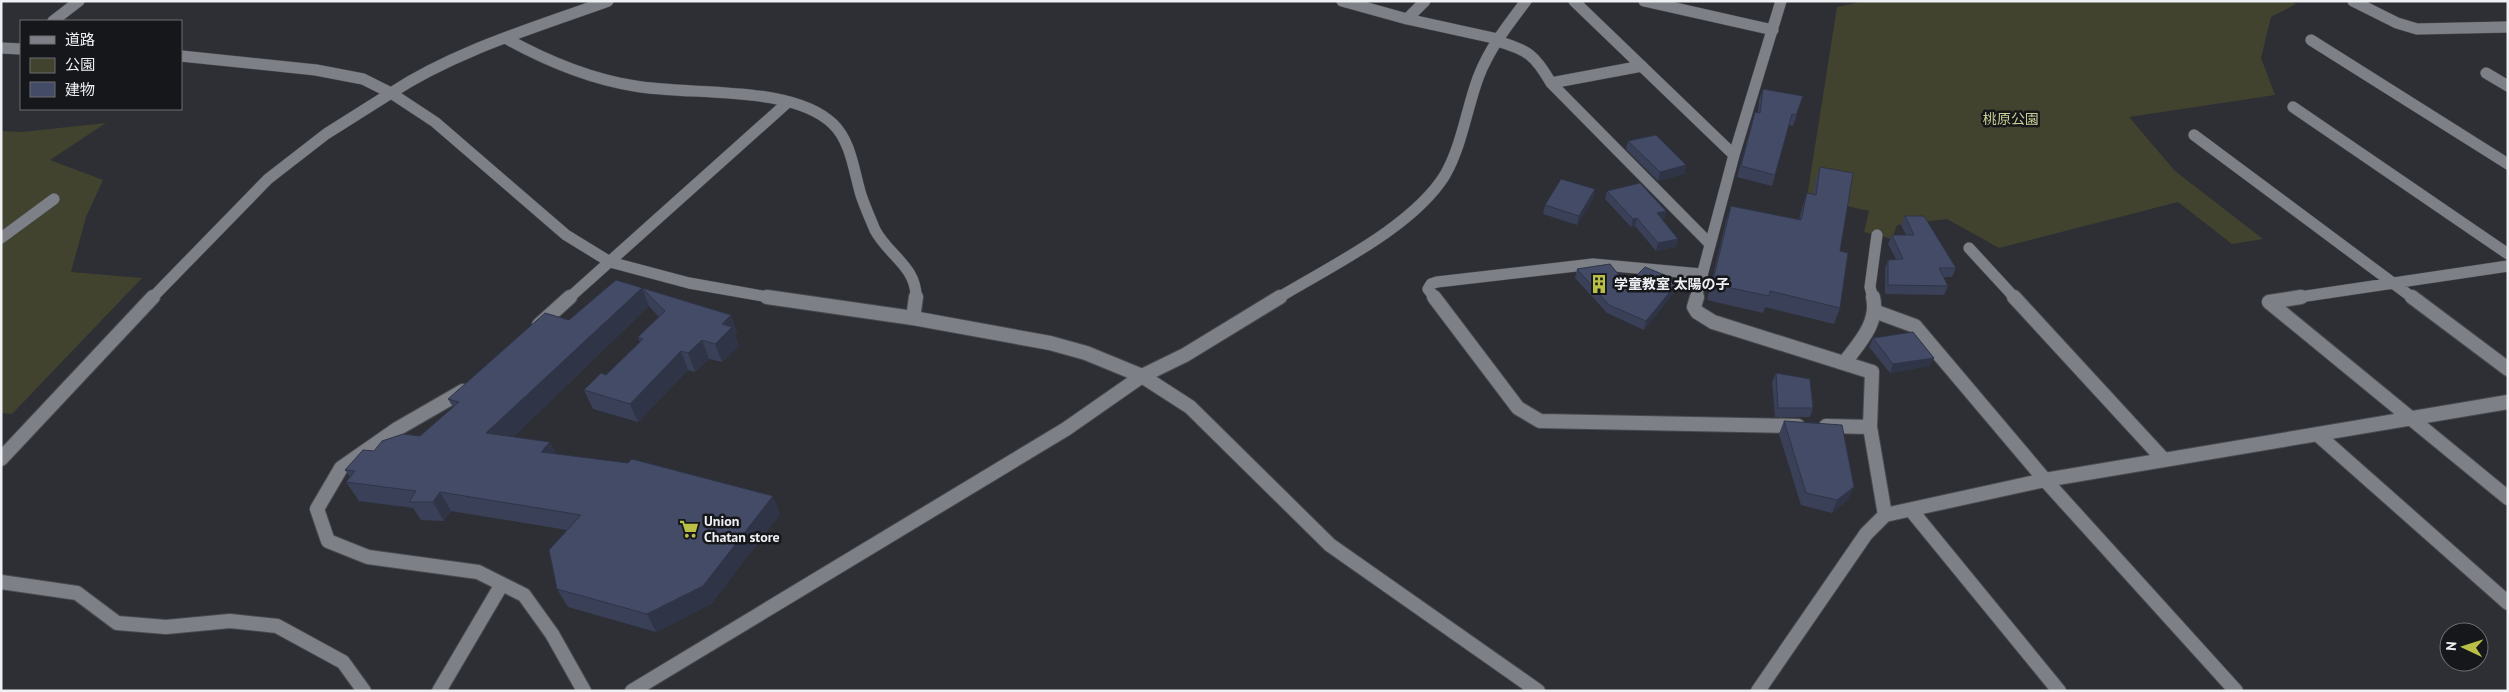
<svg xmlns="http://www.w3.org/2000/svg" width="2509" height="692" font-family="'PT Sans','Noto Sans JP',sans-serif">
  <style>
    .green { fill: #41432f }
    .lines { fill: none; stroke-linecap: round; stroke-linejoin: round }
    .street-far1-casing { stroke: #494b50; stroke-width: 12 }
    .street-casing { stroke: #494b50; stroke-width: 16 }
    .secondary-far1-casing { stroke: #494b50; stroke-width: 12 }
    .secondary-casing { stroke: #494b50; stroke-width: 16 }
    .street-far1 { stroke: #7e8087; stroke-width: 11 }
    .street { stroke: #7e8087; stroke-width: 14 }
    .secondary-far1 { stroke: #7e8087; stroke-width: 11 }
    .secondary { stroke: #7e8087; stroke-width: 14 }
    .wall { fill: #3a4058 }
    .shaded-wall { fill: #2f3447 }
    .building { fill: #434b66; stroke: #2f3447 }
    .labels { text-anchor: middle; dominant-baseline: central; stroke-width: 5; stroke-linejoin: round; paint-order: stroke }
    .park-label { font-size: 14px; fill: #cbd096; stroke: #16171a }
    .poi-label { font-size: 14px; font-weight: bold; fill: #eef0f4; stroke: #16171a; text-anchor: start }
  </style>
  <rect width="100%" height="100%" fill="#2d2f35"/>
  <path class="green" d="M1864 1H2291L2296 4 2271 17 2261 58 2275 95 2129 117 2175 171 2263 239 2232 244 2178 202 1999 248 1947 219 1897 225 1892 239 1864 232 1869 211 1807 197 1837 7Z
    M106 123 50 160 103 180 86 217 71 272 142 278 12 414 1 413V131L22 132Z"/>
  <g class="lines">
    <g class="street-far1-casing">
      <path id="street-far1" d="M1342 1 1407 19 1498 39
        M1574 1 1734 155
        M1644 1 1773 30
        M2353 1 2397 23 2417 29 2508 27
        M1407 19 1425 1
        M53 21 79 1
        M507 39C547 61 590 79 635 86 690 96 792 84 833 124 851 141 854 172 861 195 865 207 870 218 875 230 888 255 917 267 916 298
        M2311 40 2508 164
        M1497 41C1528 50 1535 55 1551 83L1710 244
        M2486 73 2508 86
        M1551 83 1642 66
        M391 93C457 50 534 28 608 1
        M2293 107 2508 254
        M2194 135 2413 298
        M1 238 54 199
        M1969 248 2015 298
        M569 298 788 102
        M1435 298 1428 289 1431 284 1437 282 1593 264 1701 274
        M1696 298 1734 155 1781 1
        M1873 298 1870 287 1877 235
        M2293 298 2508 266"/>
    </g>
    <g class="street-casing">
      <path id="street" d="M1434 297 1518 408 1540 421 1798 426
        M1697 297 1694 307 1697 312 1713 322 1872 372 1870 427 1885 515
        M2014 297 2164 460
        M2412 297 2508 369
        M2269 302 2508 498
        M2269 302 2301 297
        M1874 311 1915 326 2045 480 2236 691
        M913 318 916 297
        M539 325 570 297
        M1845 362C1859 343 1879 323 1873 297
        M463 391 397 429 341 468 317 509 328 541 368 557 478 572 524 595 552 634 584 691
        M1826 426 1870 427
        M2317 434 2508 603
        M1911 510 2059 691
        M1 582 77 593 117 623 166 627 230 621 277 626 343 662 364 691
        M439 691 502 584
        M1758 691 1866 534 1885 515 2045 480 2508 402"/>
    </g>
    <g class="secondary-far1-casing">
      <path id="secondary-far1" d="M1 48 21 49
        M181 56 316 70 363 79 391 93 435 122 566 235 610 262 689 283 774 298
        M152 298 268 179 326 134 391 93
        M1278 298C1329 267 1413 227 1445 175 1462 145 1466 111 1478 78 1489 49 1507 26 1526 1"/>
    </g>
    <g class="secondary-casing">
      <path id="secondary" d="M767 297 913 318 1050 343 1086 353 1142 376 1190 407 1330 545 1538 691
        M1 459 153 297
        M632 691 1066 429 1142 376 1185 355 1280 297"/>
    </g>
    <use href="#street-far1" class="street-far1"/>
    <use href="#street" class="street"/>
    <use href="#secondary-far1" class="secondary-far1"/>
    <use href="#secondary" class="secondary"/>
  </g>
  <path class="wall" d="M1763 89 1803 96 1793 126 1789 125 1772 186 1737 177 1755 112H1758L1759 100Z
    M1628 141 1686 165 1684 174 1658 181 1626 149Z
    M1820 167 1840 251V308L1834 324 1765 307 1763 313 1707 300 1726 221 1731 206 1799 220 1802 208 1807 193 1813 194 1815 182Z
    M1607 191 1666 211 1664 219 1662 220 1678 239 1676 247 1656 251 1635 226 1631 227 1605 199Z
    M1594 198 1577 225 1543 214 1545 205Z
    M1905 216 1956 268 1952 277H1943L1948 286 1944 295 1885 294V268L1888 260 1896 259 1888 244 1892 235H1906L1901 225Z
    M1577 269 1627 285 1676 290 1644 330 1607 313 1575 278Z
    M616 280 731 315 737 333 735 335 739 346 722 362 709 359 695 372 688 370 638 422 593 409 584 390 606 375 640 342 638 337 659 317 649 306 513 437 556 454 773 496 780 514 711 604 656 632 568 607 557 589 567 530 451 511 444 521 421 520 413 508 359 501 346 482 350 477 345 470 374 451 420 436 453 407 448 399 569 320Z
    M1873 338 1930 366 1890 373 1869 347Z
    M1776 373 1813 408 1810 417H1775L1772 382Z
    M1784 421 1848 500 1832 513 1801 505 1779 434Z"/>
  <path class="shaded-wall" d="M1686 165 1684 174 1658 181 1660 172Z
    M1595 189 1594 198 1577 225 1579 216Z
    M1666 211 1664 219 1654 222 1657 213Z
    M1637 218 1635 226 1631 227 1633 219Z
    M1678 239 1676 247 1656 251 1658 243Z
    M1679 281 1676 290 1644 330 1646 321Z
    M642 288 649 306 497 452 486 433Z
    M731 315 737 333 735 335 739 346 722 362 715 344 722 324Z
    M702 340 709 359 695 372 688 353Z
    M681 351 688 370 638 422 630 404Z
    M1934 358 1930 366 1890 373 1893 364Z
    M550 442 560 460 541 452Z
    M1854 487 1848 500 1832 513 1837 500Z
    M440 492 451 511 444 521 433 502Z
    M773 496 780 514 711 604 656 632 647 614Z"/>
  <path class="building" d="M1763 89 1803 96 1796 115 1792 114 1775 175 1741 166 1755 112 1760 113Z
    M1656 135 1686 165 1660 172 1628 141Z
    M1820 167 1853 173 1840 251 1848 253 1840 308 1770 291 1769 296 1712 284 1731 206 1801 220 1807 193 1816 195Z
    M1561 179 1595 189 1579 216 1545 205Z
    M1640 183 1666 211 1657 213 1678 239 1658 243 1637 218 1633 219 1607 191Z
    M1905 216H1924L1956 268H1939L1948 286 1888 285V260L1903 259 1892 235H1914Z
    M1610 264 1627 285 1645 267 1679 281 1646 321 1609 305 1577 269Z
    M616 280 731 315 722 324 732 327 715 344 702 340 688 353 681 351 630 404 584 390 601 373 606 375 643 339 638 337 665 311 642 288 486 433 550 442 541 452 628 463 632 459 773 496 703 586 647 614 557 589 549 550 581 515 440 492 433 502H409L416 491 346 482 355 471 345 470 363 450 374 451 382 441 403 434 420 436 459 402 448 399 545 313 569 320Z
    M1913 332 1934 358 1893 364 1873 338Z
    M1776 373 1810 379 1813 408H1778Z
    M1784 421 1842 425 1854 487 1837 500 1806 493Z"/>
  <defs>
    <g id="building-bare" transform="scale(1.5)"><path d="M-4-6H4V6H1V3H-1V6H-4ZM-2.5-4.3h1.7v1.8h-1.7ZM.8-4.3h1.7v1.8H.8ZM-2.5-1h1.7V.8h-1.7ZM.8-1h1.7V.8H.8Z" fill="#bac046" stroke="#16171a" stroke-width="2.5" paint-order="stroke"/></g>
    <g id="supermarket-bare" transform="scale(1.5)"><path d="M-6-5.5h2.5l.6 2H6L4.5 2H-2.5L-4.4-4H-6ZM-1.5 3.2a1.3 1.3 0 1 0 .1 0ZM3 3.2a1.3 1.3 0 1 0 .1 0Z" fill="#bac046" stroke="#16171a" stroke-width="2.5" paint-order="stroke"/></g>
  </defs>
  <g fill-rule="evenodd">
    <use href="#building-bare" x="1599" y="284"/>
    <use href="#supermarket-bare" x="689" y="529"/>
  </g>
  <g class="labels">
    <g class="park-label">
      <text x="2011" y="119">桃原公園</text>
    </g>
    <g class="poi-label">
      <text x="1614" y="284">学童教室 太陽の子</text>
      <text x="704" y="521">Union<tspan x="704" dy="16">Chatan store</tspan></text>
    </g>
  </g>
  <rect width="2509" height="692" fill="none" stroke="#eef0f4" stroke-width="5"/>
  <rect x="20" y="20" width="162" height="90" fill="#16171a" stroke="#6c6e71"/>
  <rect x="30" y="36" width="25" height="8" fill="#7e8087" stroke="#6c6e71"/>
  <text x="65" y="45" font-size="15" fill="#eef0f4">道路</text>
  <rect x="30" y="58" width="25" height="15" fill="#41432f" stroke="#6c6e71"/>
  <text x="65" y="70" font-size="15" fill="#eef0f4">公園</text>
  <rect x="30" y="82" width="25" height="15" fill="#434b66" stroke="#6c6e71"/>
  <text x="65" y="95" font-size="15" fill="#eef0f4">建物</text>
  <g transform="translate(2464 647) rotate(274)"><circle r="24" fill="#16171a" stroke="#6c6e71"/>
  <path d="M0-4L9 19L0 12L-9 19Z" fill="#bac046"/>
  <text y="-8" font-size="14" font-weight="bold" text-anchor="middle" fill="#eef0f4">N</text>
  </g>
</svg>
